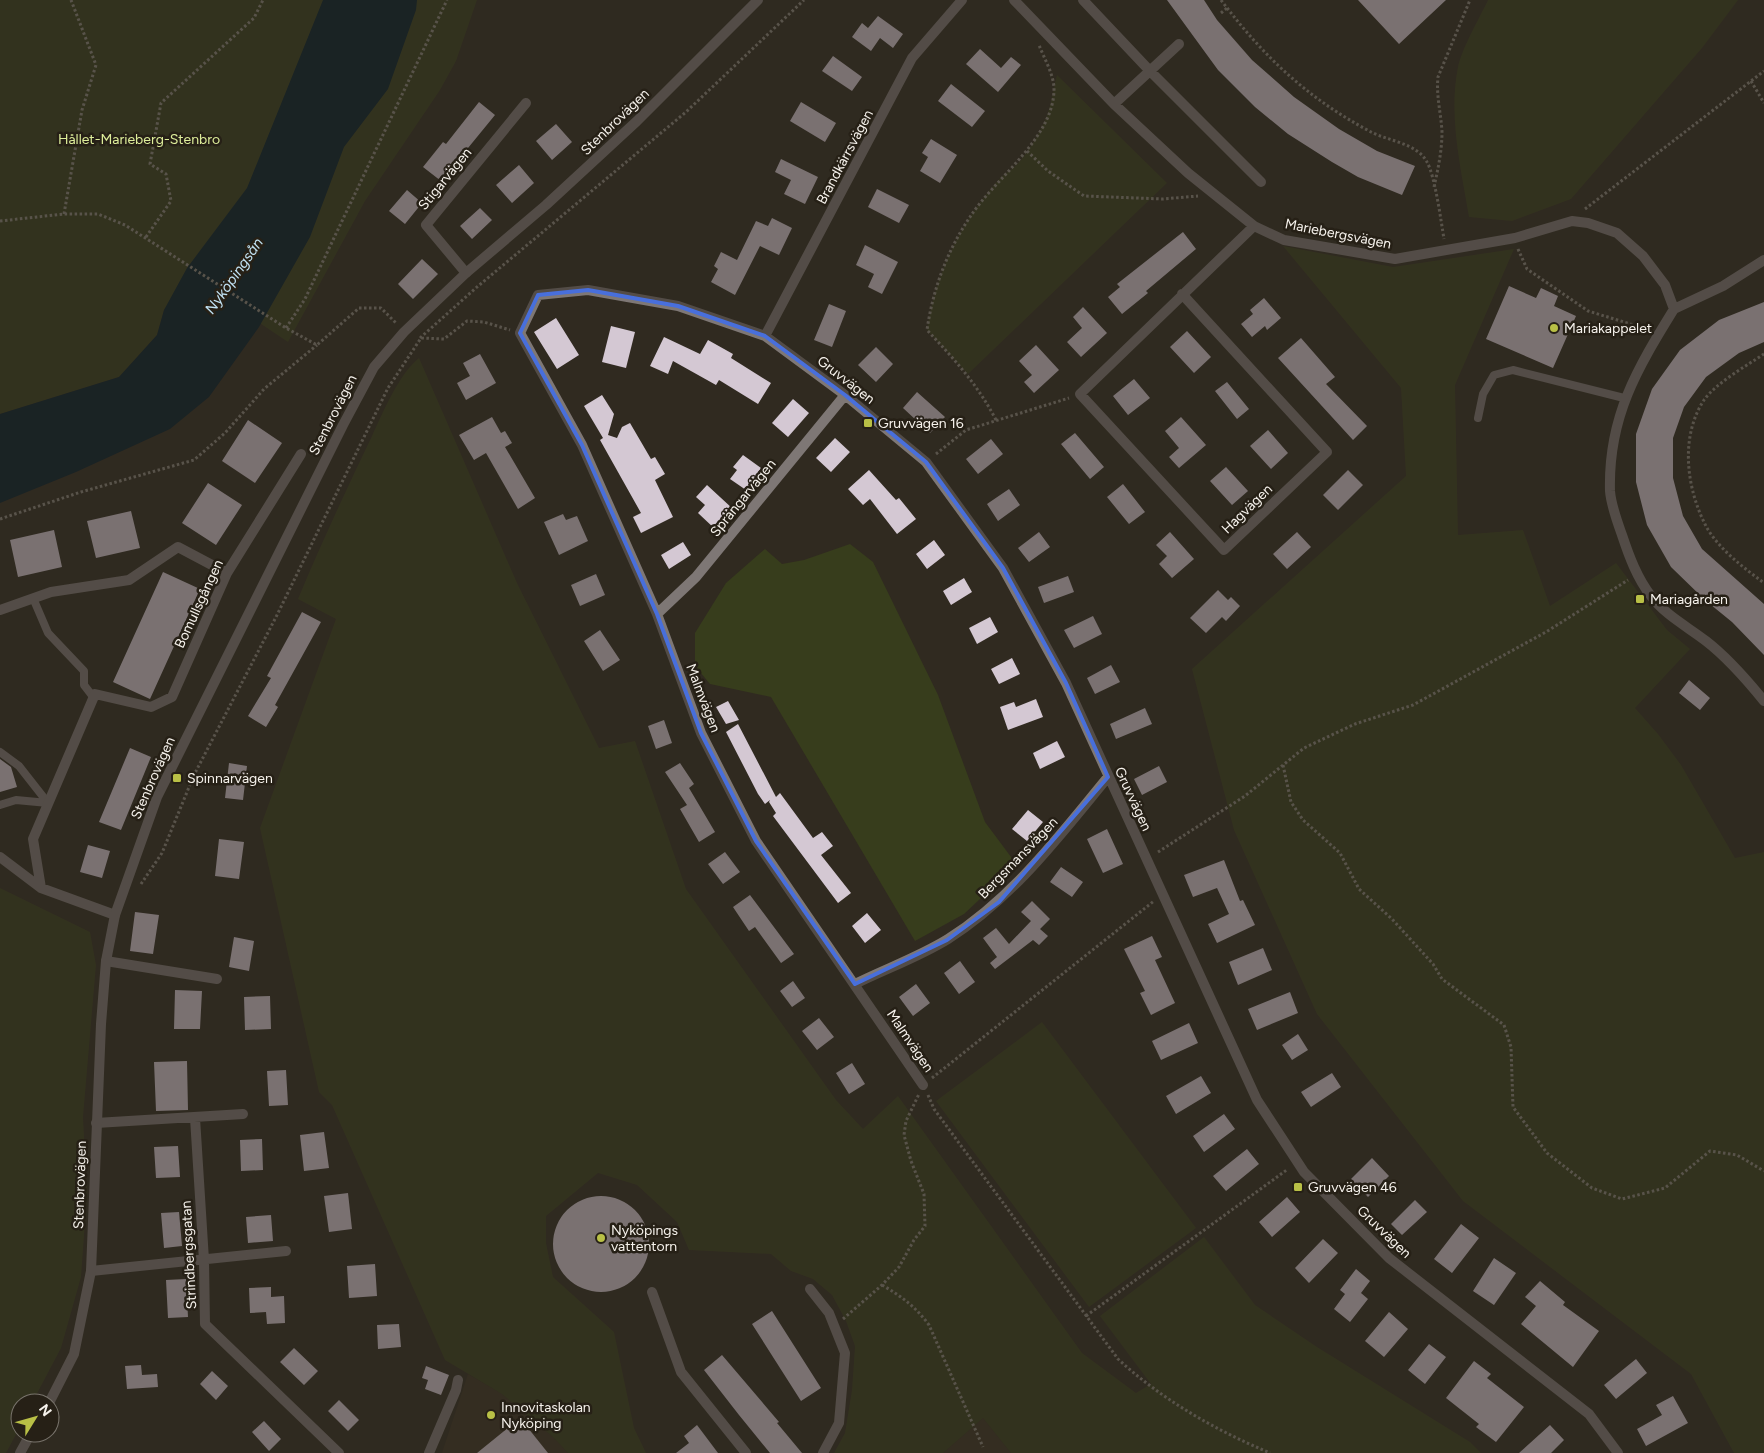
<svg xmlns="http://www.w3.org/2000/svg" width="1764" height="1453" font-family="Figtree,sans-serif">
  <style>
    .built { fill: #3b3222 }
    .green { fill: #373d1c }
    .water { fill: #001b29 }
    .building { fill: #d4c8d3 }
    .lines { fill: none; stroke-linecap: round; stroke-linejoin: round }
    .path { stroke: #8b867d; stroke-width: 3; stroke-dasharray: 2.5 2.5; stroke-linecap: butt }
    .service { stroke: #7e7775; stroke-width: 8 }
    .minor { stroke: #7e7775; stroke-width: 10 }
    .tertiary { stroke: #7e7775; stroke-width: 10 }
    .marked { fill: none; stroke: #486fdc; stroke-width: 4; stroke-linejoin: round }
    .poi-dot { fill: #b9c046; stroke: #262016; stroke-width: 2 }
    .labels { text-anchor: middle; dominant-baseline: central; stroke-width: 5; stroke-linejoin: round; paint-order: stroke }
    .street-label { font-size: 14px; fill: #f6f2ec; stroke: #262016 }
    .park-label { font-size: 14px; fill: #dded9a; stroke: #262016 }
    .poi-label { font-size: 14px; fill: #f6f2ec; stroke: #262016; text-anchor: start }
    .water-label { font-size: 15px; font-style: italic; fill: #c1e2f4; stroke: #262016 }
  </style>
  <rect width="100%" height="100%" fill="#302a20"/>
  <path class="built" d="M468 1374 502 1394 553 1437 568 1453H442Z
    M983 1418 1011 1453H943Z"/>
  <path class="green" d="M0 0H477L456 61 440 90 365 201 288 342 189 276 164 310 157 335 119 377 0 414Z
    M1488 0H1738L1702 48 1571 199 1512 221 1469 217C1461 169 1448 116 1458 67 1462 48 1479 19 1488 0Z
    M1057 75 1167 183 968 374 927 330C935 276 959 225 995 184 1002 175 1013 170 1020 161 1028 152 1035 140 1041 129 1051 111 1052 94 1057 75Z
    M1283 246 1393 267 1514 249 1455 385 1458 535 1523 530 1550 606 1616 563 1667 630 1690 649 1635 708 1658 734 1681 765 1735 858 1764 852V1453H1734L1691 1374 1463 1201 1317 1014 1234 830 1192 669 1406 476 1401 388Z
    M419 358 517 583 599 748 635 741 686 889 836 1100 863 1129 898 1096 1082 1353 1136 1393 1151 1384 1100 1316 1204 1237 1255 1305 1317 1347 1470 1442 1481 1453H1011L983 1418 943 1453H834L845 1433 852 1390 855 1346 846 1321 832 1295 813 1279 791 1271 771 1254 689 1250 677 1222 637 1185 598 1173 546 1216V1243L553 1277 614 1332 634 1428 646 1453H568L553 1437 502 1394 445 1360 332 1105 319 1092 260 828 336 619 298 599C321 544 346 490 372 436 383 412 399 374 419 358Z
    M850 544 873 562 938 695 985 822 1014 861 997 883 964 914 915 941 771 697 710 684 695 666V633L726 583 765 549 782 564 804 560Z
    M0 888 90 932 96 965 83 1117 87 1194 81 1277 61 1348 32 1403H20V1427L6 1453H0Z
    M1042 1022 1196 1228 1089 1307 936 1101Z"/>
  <path class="water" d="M323 0H417L416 10 388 89 344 147 310 237 259 327 209 397 170 429 76 472 0 503V414L119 377 157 335 164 310 187 268 247 188Z"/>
  <path class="building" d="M1167 0H1204L1217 20 1252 60 1294 97 1339 129 1377 151 1415 166 1402 195 1358 177 1332 162 1288 134 1255 107 1218 70Z
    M1358 0H1446L1399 44Z
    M878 16 903 34 893 48 880 38 871 51 852 37 862 23 868 28Z
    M980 49 1001 68 1011 57 1021 65 998 92 966 64Z
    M833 56 862 77 852 91 822 71Z
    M951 84 985 111 972 127 938 101Z
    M479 102 495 115 441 181 423 167 443 142 446 144Z
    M801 102 836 123 825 142 790 121Z
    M556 124 572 142 552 160 536 141Z
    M931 139 957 155 940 183 920 171 928 157 922 153Z
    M781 159 818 177 805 204 784 194 791 180 775 172Z
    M519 165 534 183 512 203 496 185Z
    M877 189 909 205 899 223 868 207Z
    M407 190 422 203 405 224 389 211Z
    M480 208 492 220 472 239 460 226Z
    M772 218 792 228 779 255 760 246 735 295 711 282 718 269 714 266 721 252 737 260 756 221 768 226Z
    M1183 232 1196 249 1146 291 1148 293 1122 314 1108 297 1120 287 1117 284Z
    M865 245 898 262 882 294 868 287 874 274 856 265Z
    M422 259 438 274 413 299 398 284Z
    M1509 286 1536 298 1541 288 1558 296 1554 306 1576 316 1553 368 1486 339Z
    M1264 298 1281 318 1267 330 1265 326 1252 337 1241 324 1253 314 1250 310Z
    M1764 302V342L1739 353 1706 377 1684 407 1673 438V478L1683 516 1702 549 1764 604V655L1732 622 1705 600 1671 567 1647 525 1636 482V434L1652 389 1680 350 1719 320Z
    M829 304 846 311 832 347 814 340Z
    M1083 307 1107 333 1081 357 1067 342 1082 328 1073 317Z
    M556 318 579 355 557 369 534 332Z
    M611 326 635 332 626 368 602 362Z
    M1187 331 1211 357 1194 373 1170 347Z
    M664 337 700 354 708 340 733 354 731 358 771 383 758 404 719 380 716 385 673 361 668 374 650 366Z
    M1301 338 1335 377 1326 384 1367 426 1353 440 1278 358Z
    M1036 345 1059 370 1034 393 1024 382 1032 375 1019 361Z
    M876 347 893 364 876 382 858 365Z
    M480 354 496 383 466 400 457 383 470 376 463 363Z
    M1134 379 1150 398 1128 415 1113 396Z
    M1227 382 1249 409 1237 419 1215 391Z
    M917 392 945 417 930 433 903 408Z
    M602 395 614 414 608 435 617 438 622 427 630 423 651 459 655 457 665 474 655 480 673 517 641 533 633 517 641 513 600 440 603 438 584 406Z
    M793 399 809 413 788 437 772 423Z
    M492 417 501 433 505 431 512 443 505 447 535 498 518 509 486 453 474 460 459 435Z
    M1181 417 1206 445 1179 468 1169 457 1179 448 1165 431Z
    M248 420 282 443 255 483 222 461Z
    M1268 430 1288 453 1271 469 1250 446Z
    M1075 433 1104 467 1090 479 1061 444Z
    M835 438 850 452 831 472 816 458Z
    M991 439 1003 454 978 474 966 459Z
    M743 455 761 468 746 490 730 479 737 470 733 467Z
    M1226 467 1248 491 1232 505 1210 481Z
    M869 470 896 500 899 498 916 519 897 534 870 499 863 505 848 489Z
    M1348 470 1363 485 1338 510 1323 495Z
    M208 483 242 505 216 545 182 523Z
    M1123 484 1145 512 1129 524 1107 497Z
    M707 485 733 509 715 529 698 513 705 505 696 497Z
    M1009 489 1020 505 998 521 987 504Z
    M131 511 140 548 96 558 87 521Z
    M563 514 566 520 577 516 588 541 559 555 544 522Z
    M54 530 62 567 18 577 10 540Z
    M1039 532 1050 547 1029 562 1018 548Z
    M1170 532 1194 559 1172 578 1159 564 1167 556 1156 545Z
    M1297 532 1311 547 1287 569 1273 554Z
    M934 540 945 555 927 569 916 554Z
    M683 542 691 555 669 569 661 555Z
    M163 572 200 589 150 699 113 682Z
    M596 574 605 595 580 606 571 585Z
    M1068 576 1074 592 1044 603 1038 587Z
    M964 578 972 592 951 605 943 591Z
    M1218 590 1228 600 1231 597 1240 606 1226 621 1222 617 1206 633 1190 618Z
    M302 612 321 622 275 705 278 707 266 727 248 716 271 678 267 676Z
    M1093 616 1102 634 1074 648 1064 630Z
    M990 617 998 632 977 644 969 628Z
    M600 630 620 660 603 671 584 641Z
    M1012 658 1020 674 999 684 991 669Z
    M1111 665 1120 682 1095 694 1087 678Z
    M1689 680 1710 698 1700 710 1679 693Z
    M1036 699 1043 717 1008 730 1000 707 1014 702 1016 707Z
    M728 701 739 720 726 724 716 707Z
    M1145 708 1152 724 1116 739 1110 724Z
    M664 720 672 743 656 749 648 726Z
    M738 724 776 797 780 793 813 838 822 832 833 846 821 855 851 893 838 903 773 816 776 813 769 802 770 800 765 804 758 794 726 732Z
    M1057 741 1065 757 1040 769 1033 753Z
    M130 748 151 757 121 830 99 822Z
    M0 759 11 767 17 787 0 792Z
    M229 763 247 766 243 800 225 798Z
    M680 763 694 784 689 788 715 832 699 842 680 809 687 805 665 772Z
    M1159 766 1167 782 1142 795 1134 779Z
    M1028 810 1043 822 1027 841 1012 829Z
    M1107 829 1123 864 1103 873 1087 839Z
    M219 839 244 842 239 879 215 876Z
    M88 845 110 851 102 878 80 872Z
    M725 852 740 872 723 884 708 864Z
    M1224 860 1240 901 1243 900 1255 925 1217 943 1208 924 1229 914 1217 888 1193 897 1184 875Z
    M1061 867 1083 882 1072 897 1050 882Z
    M750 895 794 954 781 963 755 927 749 931 733 907Z
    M1032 901 1050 919 1040 929 1048 936 1039 945 1033 940 995 969 990 963 997 957 983 938 996 928 1009 944 1031 921 1021 912Z
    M135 912 159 915 153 954 130 951Z
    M867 913 881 930 865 943 852 926Z
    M1152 936 1162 957 1155 960 1175 1003 1151 1015 1140 993 1145 991 1124 949Z
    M234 937 254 941 249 971 229 967Z
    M1263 948 1272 970 1238 985 1229 962Z
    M960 961 975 982 959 994 944 973Z
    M793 981 805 998 792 1007 780 991Z
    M916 984 930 1003 913 1016 899 997Z
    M175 990 202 991 200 1029H174Z
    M1290 992 1298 1013 1257 1030 1248 1009Z
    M270 996 271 1029 245 1030 244 997Z
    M819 1018 834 1037 817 1050 802 1031Z
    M1189 1023 1198 1043 1161 1060 1152 1041Z
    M1298 1034 1308 1050 1292 1060 1282 1045Z
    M187 1061 188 1110 156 1111 154 1062Z
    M852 1063 865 1084 849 1094 836 1073Z
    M286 1070 288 1105 269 1106 267 1071Z
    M1332 1073 1341 1087 1311 1107 1301 1092Z
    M1201 1076 1211 1093 1176 1114 1166 1096Z
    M1224 1114 1235 1129 1204 1152 1193 1136Z
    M324 1132 329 1168 304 1171 300 1135Z
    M262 1139 263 1170 241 1171 240 1140Z
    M178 1146 180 1177 156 1178 154 1147Z
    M1247 1149 1259 1164 1226 1191 1213 1176Z
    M1372 1158 1389 1176 1368 1197 1351 1179Z
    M348 1193 352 1229 329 1232 324 1196Z
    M553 1244a48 48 0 1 1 96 0a48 48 0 1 1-96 0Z
    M1287 1197 1300 1212 1272 1237 1259 1222Z
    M1415 1200 1427 1212 1402 1235 1391 1224Z
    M179 1212 182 1246 164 1248 161 1213Z
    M271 1215 273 1241 248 1243 246 1217Z
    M1461 1224 1479 1238 1452 1273 1434 1259Z
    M1323 1239 1338 1253 1309 1283 1295 1268Z
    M1494 1258 1516 1273 1494 1305 1473 1291Z
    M375 1264 377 1296 349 1298 347 1266Z
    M1356 1269 1370 1281 1361 1293 1368 1299 1350 1322 1334 1309 1345 1294 1340 1290Z
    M186 1279 188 1317 168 1318 166 1280Z
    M1540 1281 1565 1302 1563 1305 1599 1331 1573 1367 1521 1324 1536 1306 1525 1297Z
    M271 1287V1297L284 1296 285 1323 267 1324 266 1312 250 1313 249 1288Z
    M772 1311 821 1388 801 1401 752 1324Z
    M1389 1312 1408 1329 1384 1357 1365 1341Z
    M399 1324 401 1347 378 1349 377 1325Z
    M1429 1344 1446 1357 1425 1384 1408 1370Z
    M294 1348 318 1371 304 1385 280 1362Z
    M722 1355 779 1422 777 1423 802 1453H770L739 1415 704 1370Z
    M1636 1359 1647 1373 1616 1399 1604 1385Z
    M1474 1361 1491 1374 1487 1378 1524 1407 1496 1442 1476 1427 1479 1424 1446 1398Z
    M141 1365 142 1375 157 1374 158 1387 127 1389 125 1366Z
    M426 1366 449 1375 441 1395 425 1389 428 1380 422 1378Z
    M212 1371 228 1386 216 1400 200 1384Z
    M1673 1396 1688 1423 1646 1446 1637 1429 1662 1415 1656 1405Z
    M339 1400 359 1420 348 1431 328 1411Z
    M520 1418 548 1453H477Z
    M264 1421 281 1439 269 1451 252 1432Z
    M697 1425 718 1453H676L689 1443 684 1436Z
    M1550 1425 1564 1440 1551 1453H1519Z"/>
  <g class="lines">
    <path class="path" d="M1221 0C1264 57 1307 98 1371 132 1388 141 1417 143 1427 162 1435 176 1441 221 1444 239
      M1221 13 1227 8
      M1751 81 1764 103
      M1027 151 1048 171 1084 196 1163 199 1198 196
      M1434 187C1438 169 1442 151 1442 132 1441 113 1436 96 1438 77L1470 0
      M1585 209 1764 71
      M64 214 82 110 96 65 71 0
      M0 221 64 214H98L125 225 286 328 317 345 359 308H381L396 323
      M146 237 171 201 166 174 150 164 161 103 254 18 263 0
      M1518 249 1527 269 1588 311 1647 329
      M286 328 305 299 447 0
      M420 338 477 287 686 112 804 0
      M1764 354C1746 366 1716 383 1704 400 1679 438 1687 491 1707 528 1720 550 1744 568 1764 583
      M996 420C978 385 954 359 927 330 933 289 947 251 970 217 995 178 1054 138 1054 89 1054 75 1044 58 1039 45
      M936 454 966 430 1069 398
      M0 519 81 492 194 460 225 433 264 389 317 345
      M1283 765 1291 802 1303 820 1340 853 1359 889 1392 919 1433 964 1442 979 1504 1025 1511 1047 1513 1107 1547 1153 1592 1188 1622 1199 1665 1188 1710 1151 1737 1155 1764 1171
      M1158 852 1245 796 1304 748 1355 724 1413 705 1546 632 1628 580
      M141 884 162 853 194 775 276 617 388 388 421 338 444 339 467 321 484 322 510 330
      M932 1078 1154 901
      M928 1095 934 1109 1118 1359C1161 1399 1215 1430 1270 1453
      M882 1285C901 1296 916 1307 929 1325L983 1447
      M1086 1316 1288 1169
      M843 1319 882 1285 899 1267 914 1240 925 1226 924 1194 911 1161 904 1135 906 1121 919 1094"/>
    <path class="service" d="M1478 418 1483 394 1494 375 1513 370 1624 398
      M33 598 48 633 84 671V685L94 698
      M0 752 19 766 48 803
      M0 805 16 800 48 803"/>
    <path class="minor" d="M1014 0 1114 104 1188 173 1254 226 1284 240 1395 259 1515 238 1572 221 1588 223 1617 233 1643 256 1665 285 1674 309C1637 369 1608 417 1610 491 1611 505 1617 521 1622 535 1629 556 1637 578 1651 596 1665 615 1688 627 1706 641 1728 658 1747 680 1764 701
      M1083 0 1150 71 1261 182
      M1114 104 1179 44
      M466 273 426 225 526 103
      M1182 294 1327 452 1224 550 1080 394 1254 226
      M1674 309 1723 286 1764 260
      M765 336 912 58 962 0
      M0 610 51 592 129 580 178 547 227 573
      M657 614 696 577 845 395
      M0 857 41 888 115 915
      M41 888 33 839 95 694 151 707 172 697 227 573 301 454
      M106 961 217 979
      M855 984C885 969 919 957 948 939 1013 898 1060 835 1108 777
      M923 1085 756 841 701 733 657 614 582 445 520 333 538 295 588 290 678 306 765 336 845 395 926 462 1003 568 1066 683 1257 1100 1304 1172 1389 1258 1589 1414 1618 1453
      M195 1118 204 1260 205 1324 339 1453
      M96 1123 243 1114
      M91 1271 286 1251
      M810 1289 829 1313 845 1353 839 1423 823 1453
      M652 1292 681 1372 746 1453
      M429 1453 456 1390 458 1380"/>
    <path class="tertiary" d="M49 1403 74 1354 91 1271 101 1024 106 961 115 915 157 797 343 425 374 367 404 332 466 273 546 205 637 121 758 0
      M20 1453 31 1433"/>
  </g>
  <path d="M0 0H1764V1453H0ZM588 290 678 306 765 336 845 395 926 462 1003 568 1066 683 1108 777 999 902 947 940 855 984 756 841 701 733 657 614 582 445 520 333 538 295Z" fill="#302a20" fill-opacity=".55" fill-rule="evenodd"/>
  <path class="marked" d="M588 290 678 306 765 336 845 395 926 462 1003 568 1066 683 1108 777 999 902 947 940 855 984 756 841 701 733 657 614 582 445 520 333 538 295Z"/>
  <g class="poi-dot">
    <circle cx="1554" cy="328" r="5"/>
    <rect x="863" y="418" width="10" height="10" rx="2.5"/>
    <rect x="1635" y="594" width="10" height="10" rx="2.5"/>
    <rect x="172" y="773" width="10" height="10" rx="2.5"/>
    <rect x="1293" y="1182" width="10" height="10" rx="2.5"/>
    <circle cx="601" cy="1238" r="5"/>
    <circle cx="491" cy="1415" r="5"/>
  </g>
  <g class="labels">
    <g class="street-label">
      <text transform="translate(615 122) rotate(-44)">Stenbrovägen</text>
      <text transform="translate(845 157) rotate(-62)">Brandkärrsvägen</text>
      <text transform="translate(445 179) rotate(-51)">Stigarvägen</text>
      <text transform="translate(1338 234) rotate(11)">Mariebergsvägen</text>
      <text transform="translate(846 380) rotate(38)">Gruvvägen</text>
      <text transform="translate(333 415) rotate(-63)">Stenbrovägen</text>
      <text transform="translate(743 498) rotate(-51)">Sprängarvägen</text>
      <text transform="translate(1247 509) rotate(-44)">Hagvägen</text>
      <text transform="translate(199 604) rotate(-65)">Bomullsgången</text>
      <text transform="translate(703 698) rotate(69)">Malmvägen</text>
      <text transform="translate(153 778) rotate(-66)">Stenbrovägen</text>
      <text transform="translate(1133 799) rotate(65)">Gruvvägen</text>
      <text transform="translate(1018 858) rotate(-46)">Bergsmansvägen</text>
      <text transform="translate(910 1041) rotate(56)">Malmvägen</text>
      <text transform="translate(80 1185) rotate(-88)">Stenbrovägen</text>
      <text transform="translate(1384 1232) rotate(44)">Gruvvägen</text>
      <text transform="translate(189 1255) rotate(-93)">Strindbergsgatan</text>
    </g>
    <g class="park-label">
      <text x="139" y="139">Hållet-Marieberg-Stenbro</text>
    </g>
    <g class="poi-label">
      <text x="1564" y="328">Mariakappelet</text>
      <text x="878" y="423">Gruvvägen 16</text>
      <text x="1650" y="599">Mariagården</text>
      <text x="187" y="778">Spinnarvägen</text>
      <text x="1308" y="1187">Gruvvägen 46</text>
      <text x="611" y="1230">Nyköpings<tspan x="611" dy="16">vattentorn</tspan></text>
      <text x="501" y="1407">Innovitaskolan<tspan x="501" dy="16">Nyköping</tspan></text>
    </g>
    <g class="water-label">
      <text transform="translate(234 276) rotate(-55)">Nyköpingsån</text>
    </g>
  </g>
  <g transform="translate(35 1418) rotate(53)"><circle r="24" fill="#262016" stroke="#79746c"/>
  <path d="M0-4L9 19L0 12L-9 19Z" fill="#b9c046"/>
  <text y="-8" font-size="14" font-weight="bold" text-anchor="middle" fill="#f6f2ec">N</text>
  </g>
</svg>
